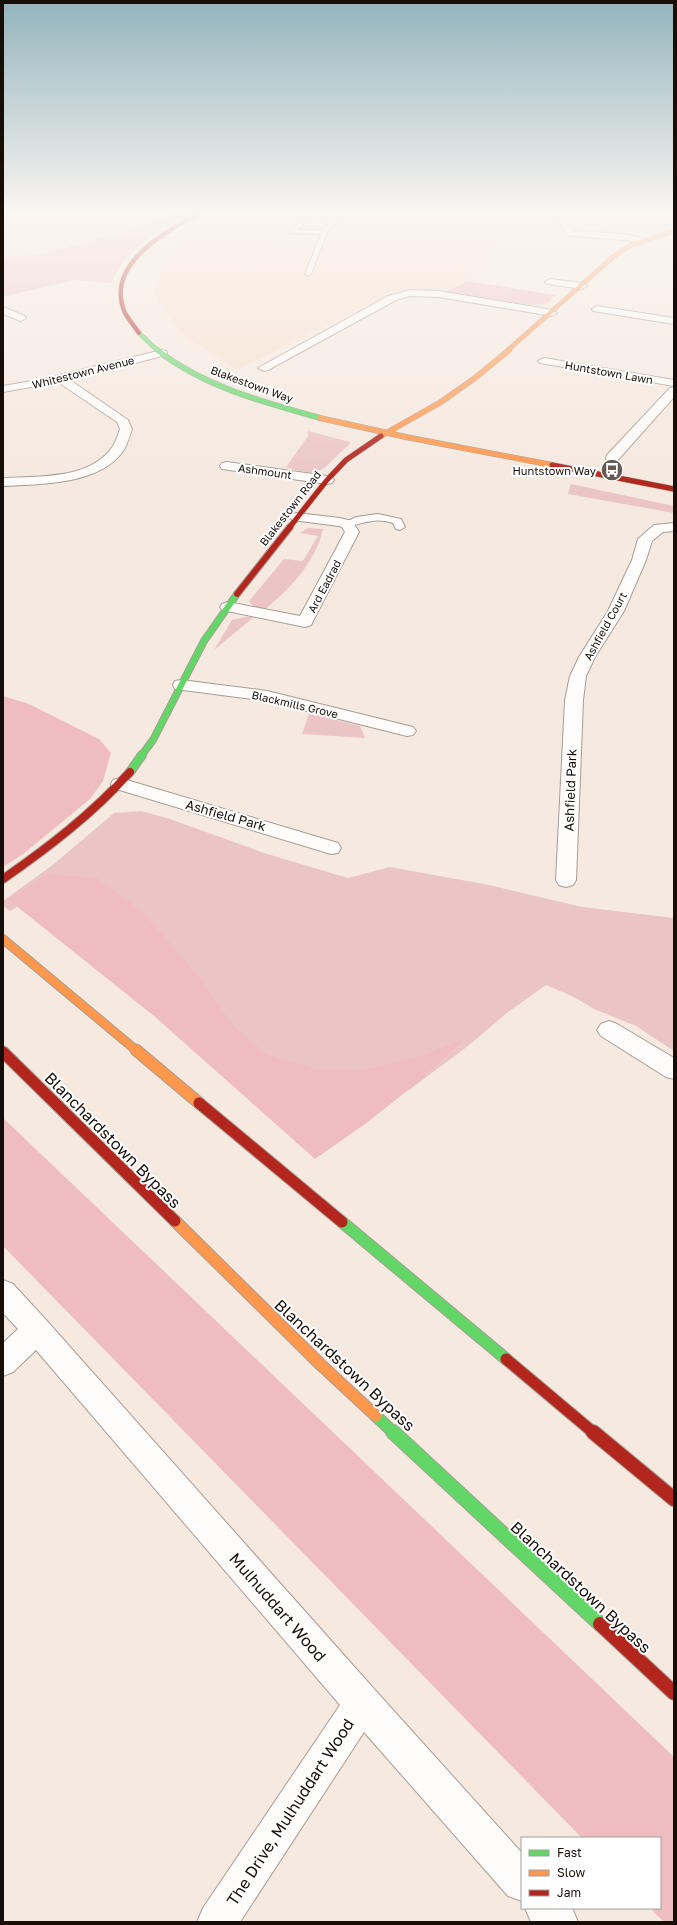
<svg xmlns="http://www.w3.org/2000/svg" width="677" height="1925" font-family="'Golos Text',sans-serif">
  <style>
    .built { fill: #f8e0ce }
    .green { fill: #ebc5c6 }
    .forest { fill: #efbcc0 }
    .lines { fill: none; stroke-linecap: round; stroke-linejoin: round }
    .lane-casing { stroke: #a79d95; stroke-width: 2 }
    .street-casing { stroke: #a79d95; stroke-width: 2 }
    .fast-far5-casing { stroke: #a79d95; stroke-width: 5 }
    .fast-far4-casing { stroke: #a79d95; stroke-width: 6 }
    .fast-far3-casing { stroke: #a79d95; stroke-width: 8 }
    .fast-far2-casing { stroke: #a79d95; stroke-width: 10 }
    .fast-far1-casing { stroke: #a79d95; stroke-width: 13 }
    .fast-casing { stroke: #a79d95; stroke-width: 16 }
    .slow-far3-casing { stroke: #a79d95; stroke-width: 5 }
    .slow-far2-casing { stroke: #a79d95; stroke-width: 6 }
    .slow-far1-casing { stroke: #a79d95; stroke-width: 10 }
    .slow-casing { stroke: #a79d95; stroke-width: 13 }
    .jam-far5-casing { stroke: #a79d95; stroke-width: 5 }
    .jam-far4-casing { stroke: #a79d95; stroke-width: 6 }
    .jam-far3-casing { stroke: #a79d95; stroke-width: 8 }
    .jam-far2-casing { stroke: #a79d95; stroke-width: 10 }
    .jam-far1-casing { stroke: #a79d95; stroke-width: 13 }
    .jam-casing { stroke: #a79d95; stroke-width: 16 }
    .lane { fill: #fefcfa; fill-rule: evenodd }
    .street { fill: #fefcfa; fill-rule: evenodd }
    .fast-far5 { stroke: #63d668; stroke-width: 4 }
    .fast-far4 { stroke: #63d668; stroke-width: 5 }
    .fast-far3 { stroke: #63d668; stroke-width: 6 }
    .fast-far2 { stroke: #63d668; stroke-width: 8 }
    .fast-far1 { stroke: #63d668; stroke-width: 11 }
    .fast { stroke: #63d668; stroke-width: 14 }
    .slow-far3 { stroke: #ff974d; stroke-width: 4 }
    .slow-far2 { stroke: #ff974d; stroke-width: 5 }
    .slow-far1 { stroke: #ff974d; stroke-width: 8 }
    .slow { stroke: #ff974d; stroke-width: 11 }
    .jam-far5 { stroke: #b3261e; stroke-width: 4 }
    .jam-far4 { stroke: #b3261e; stroke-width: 5 }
    .jam-far3 { stroke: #b3261e; stroke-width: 6 }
    .jam-far2 { stroke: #b3261e; stroke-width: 8 }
    .jam-far1 { stroke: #b3261e; stroke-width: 11 }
    .jam { stroke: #b3261e; stroke-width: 14 }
    .labels { text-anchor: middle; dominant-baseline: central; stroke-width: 4; stroke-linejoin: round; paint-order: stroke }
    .far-street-label { font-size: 11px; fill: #170e07; stroke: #fff }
    .far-poi-label { font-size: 11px; fill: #170e07; stroke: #fff; text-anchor: end }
    .street-label { font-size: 13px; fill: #170e07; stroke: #fff }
    .near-street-label { font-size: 16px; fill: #170e07; stroke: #fff }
  </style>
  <rect width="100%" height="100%" fill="#f5e9e0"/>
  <path class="built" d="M552 214H631L630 218Z
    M497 234 498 244 488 266 447 291H397L237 370 186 337 160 305 154 291 162 267 171 252 191 236 284 241Z"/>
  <path class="green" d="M170 214H187C158 232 124 249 112 283L73 280 3 297V257L36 255 90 242V240L154 223Z
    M308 431 350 442 349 445C321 468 325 480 286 467L308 436Z
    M571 484 674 506V513L568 494Z
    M308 528 323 529C315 563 290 589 264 610L254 607 249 601 284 559 302 561 304 559 318 536 300 533Z
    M245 617H254L214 650 232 620Z
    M309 713 360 726 365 738 302 734Z
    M141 811 167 818 264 853 348 878 390 867 489 885 582 907 674 918V1051L636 1026 594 1009 574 997 546 985 508 1012 468 1046 409 1090 359 1101 310 1091 36 896 10 911 3 906V901L54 864 114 813Z"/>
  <path class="forest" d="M467 281 556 295 546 304 531 305 443 293Z
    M3 696 29 704 99 739 111 753 103 781 90 799 23 854 3 867Z
    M46 874 97 878 141 911 189 964 232 1024 266 1054 315 1069 363 1070 415 1058 465 1039 417 1083 365 1124 315 1159 154 1016 9 900Z
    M3 1118 674 1757V1922H664L650 1908H660V1838H582L3 1246Z"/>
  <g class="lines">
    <g class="lane-casing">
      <path id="lane" d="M215 214H342L326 235 311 274 308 276 305 274 321 234 291 233V231L304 216H218ZM310 216H334L323 230H298Z
        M378 514 401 519 405 527 400 530 396 529 393 523C375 517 364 523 347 527L342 524 356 517Z"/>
    </g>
    <g class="street-casing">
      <path id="street" d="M563 217 566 218 572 229 576 231 626 234 646 239 647 241 643 244 626 240 571 236 565 233 559 220Z
        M550 279 582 283 587 286 582 289 547 284 545 282Z
        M410 290 439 291 552 310 557 313 552 316 439 297 410 296 396 300 268 370 264 371 258 368 388 296Z
        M597 306 674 318V324L593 311 592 309Z
        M3 307 25 316 26 318 21 321 3 314Z
        M162 350 166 351 167 353 166 355 70 380 128 420 132 429C130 435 128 441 126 446 106 485 40 484 3 486V478C38 476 91 480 113 446 116 441 118 435 120 429L117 422 58 382 3 392V386L43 379Z
        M544 358 674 380V386L540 363 538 361Z
        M674 387V397L617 461H607L606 458 607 455 670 388Z
        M227 462 327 476 332 477 334 480 332 483 327 484 222 469 220 466 222 463Z
        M297 513 340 518 352 521 359 532 311 625 305 627 222 610 220 607 222 604 228 602 300 616 345 532 342 527 339 526 292 520 290 517 292 514Z
        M674 523V531L663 532 652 541 646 560 624 611 595 657 586 676 583 700 576 880 573 885 566 887 559 885 556 880 565 700 570 676 579 657 608 611 632 560 638 539 654 525Z
        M181 680 267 691 413 727 416 731 413 735 407 736 267 701 175 689 173 685 175 681Z
        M120 778 338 843 341 848 338 853 331 854 113 788 111 784 113 780Z
        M609 1021 617 1024 674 1058V1079L666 1077 601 1036 597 1030 601 1024Z
        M3 1280 13 1284 47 1321 375 1690 522 1853V1901L508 1896 364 1732 240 1922H197L203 1908 340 1705 36 1350 13 1372 3 1376V1343L18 1329 3 1313Z
        M525 1908H572L578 1922H531Z"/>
    </g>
    <g class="fast-far5-casing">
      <path id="fast-far5" d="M139 333 158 351"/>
    </g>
    <g class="fast-far4-casing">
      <path id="fast-far4" d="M157 350C205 387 263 402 320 418"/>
    </g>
    <g class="fast-far3-casing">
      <path id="fast-far3" d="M141 756 153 740 204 641 237 594"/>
    </g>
    <g class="fast-far2-casing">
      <path id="fast-far2" d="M130 772 142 755"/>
    </g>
    <g class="fast-far1-casing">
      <path id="fast-far1" d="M342 1222 506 1359
        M376 1416 394 1433"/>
    </g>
    <g class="fast-casing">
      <path id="fast" d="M393 1432 600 1624"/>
    </g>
    <g class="slow-far3-casing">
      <path id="slow-far3" d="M507 351 614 256 631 245 674 231"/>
    </g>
    <g class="slow-far2-casing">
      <path id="slow-far2" d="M320 418 406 437 552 465
        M381 436 441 402 475 378 509 350"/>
    </g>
    <g class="slow-far1-casing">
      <path id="slow-far1" d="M3 939 137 1051"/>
    </g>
    <g class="slow-casing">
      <path id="slow" d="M136 1050 199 1103
        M175 1221 321 1365 376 1416"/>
    </g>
    <g class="jam-far5-casing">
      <path id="jam-far5" d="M139 333C135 327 129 320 125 313 104 265 164 233 197 214"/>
    </g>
    <g class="jam-far4-casing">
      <path id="jam-far4" d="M552 465 674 489
        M289 528 327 480 346 460 381 436"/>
    </g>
    <g class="jam-far3-casing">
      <path id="jam-far3" d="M237 594 290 527"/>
    </g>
    <g class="jam-far2-casing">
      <path id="jam-far2" d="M3 879C49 847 92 814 130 772"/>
    </g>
    <g class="jam-far1-casing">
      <path id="jam-far1" d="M3 1052 175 1221
        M199 1103 342 1222
        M506 1359 594 1433"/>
    </g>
    <g class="jam-casing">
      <path id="jam" d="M593 1432 674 1499
        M600 1624 674 1693"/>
    </g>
    <use href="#lane" class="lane"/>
    <use href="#street" class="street"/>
    <use href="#fast-far5" class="fast-far5"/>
    <use href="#fast-far4" class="fast-far4"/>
    <use href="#fast-far3" class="fast-far3"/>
    <use href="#fast-far2" class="fast-far2"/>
    <use href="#fast-far1" class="fast-far1"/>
    <use href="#fast" class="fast"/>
    <use href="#slow-far3" class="slow-far3"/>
    <use href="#slow-far2" class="slow-far2"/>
    <use href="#slow-far1" class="slow-far1"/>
    <use href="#slow" class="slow"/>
    <use href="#jam-far5" class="jam-far5"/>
    <use href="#jam-far4" class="jam-far4"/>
    <use href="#jam-far3" class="jam-far3"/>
    <use href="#jam-far2" class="jam-far2"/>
    <use href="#jam-far1" class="jam-far1"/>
    <use href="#jam" class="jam"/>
  </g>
  <linearGradient id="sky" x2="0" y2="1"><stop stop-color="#93b4bd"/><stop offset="0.44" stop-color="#faf5f1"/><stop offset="1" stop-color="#faf5f1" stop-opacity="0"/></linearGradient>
  <rect width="677" height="483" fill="url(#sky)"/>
  <defs>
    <g id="bus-disc" transform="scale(1.15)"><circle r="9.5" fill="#655b53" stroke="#fff"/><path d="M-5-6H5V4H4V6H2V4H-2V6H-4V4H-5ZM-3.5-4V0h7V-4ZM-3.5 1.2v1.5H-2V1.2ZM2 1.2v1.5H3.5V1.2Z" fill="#fff"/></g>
  </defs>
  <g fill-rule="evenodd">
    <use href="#bus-disc" x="612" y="470"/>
  </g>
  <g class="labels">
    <g class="far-street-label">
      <text transform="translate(83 372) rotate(-14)">Whitestown Avenue</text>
      <text transform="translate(609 372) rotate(10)">Huntstown Lawn</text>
      <text transform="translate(252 384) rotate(20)">Blakestown Way</text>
      <text transform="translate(265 471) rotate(8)">Ashmount</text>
      <text transform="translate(290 508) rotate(-52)">Blakestown Road</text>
      <text transform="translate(324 586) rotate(-62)">Ard Eadrad</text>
      <text transform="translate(605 626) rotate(-61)">Ashfield Court</text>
      <text transform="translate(295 704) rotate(13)">Blackmills Grove</text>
    </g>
    <g class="far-poi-label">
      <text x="596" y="470">Huntstown Way</text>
    </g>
    <g class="street-label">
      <text transform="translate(570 790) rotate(-88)">Ashfield Park</text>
      <text transform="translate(226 815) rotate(16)">Ashfield Park</text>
    </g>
    <g class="near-street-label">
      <text transform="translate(113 1140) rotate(45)">Blanchardstown Bypass</text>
      <text transform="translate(345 1365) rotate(43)">Blanchardstown Bypass</text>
      <text transform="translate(581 1587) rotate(43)">Blanchardstown Bypass</text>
      <text transform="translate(278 1607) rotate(49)">Mulhuddart Wood</text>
      <text transform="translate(290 1812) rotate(-57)">The Drive, Mulhuddart Wood</text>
    </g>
  </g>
  <rect width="677" height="1925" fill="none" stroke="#170e07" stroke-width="8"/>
  <rect x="521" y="1837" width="140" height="72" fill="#ffffff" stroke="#a29f9c"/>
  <rect x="529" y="1850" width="20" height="6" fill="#63d668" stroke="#a29f9c"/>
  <text x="557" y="1857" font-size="12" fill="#170e07">Fast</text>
  <rect x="529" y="1870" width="20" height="6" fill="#ff974d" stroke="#a29f9c"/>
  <text x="557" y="1877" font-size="12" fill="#170e07">Slow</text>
  <rect x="529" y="1890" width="20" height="6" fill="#b3261e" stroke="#a29f9c"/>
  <text x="557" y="1897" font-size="12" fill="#170e07">Jam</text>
</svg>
